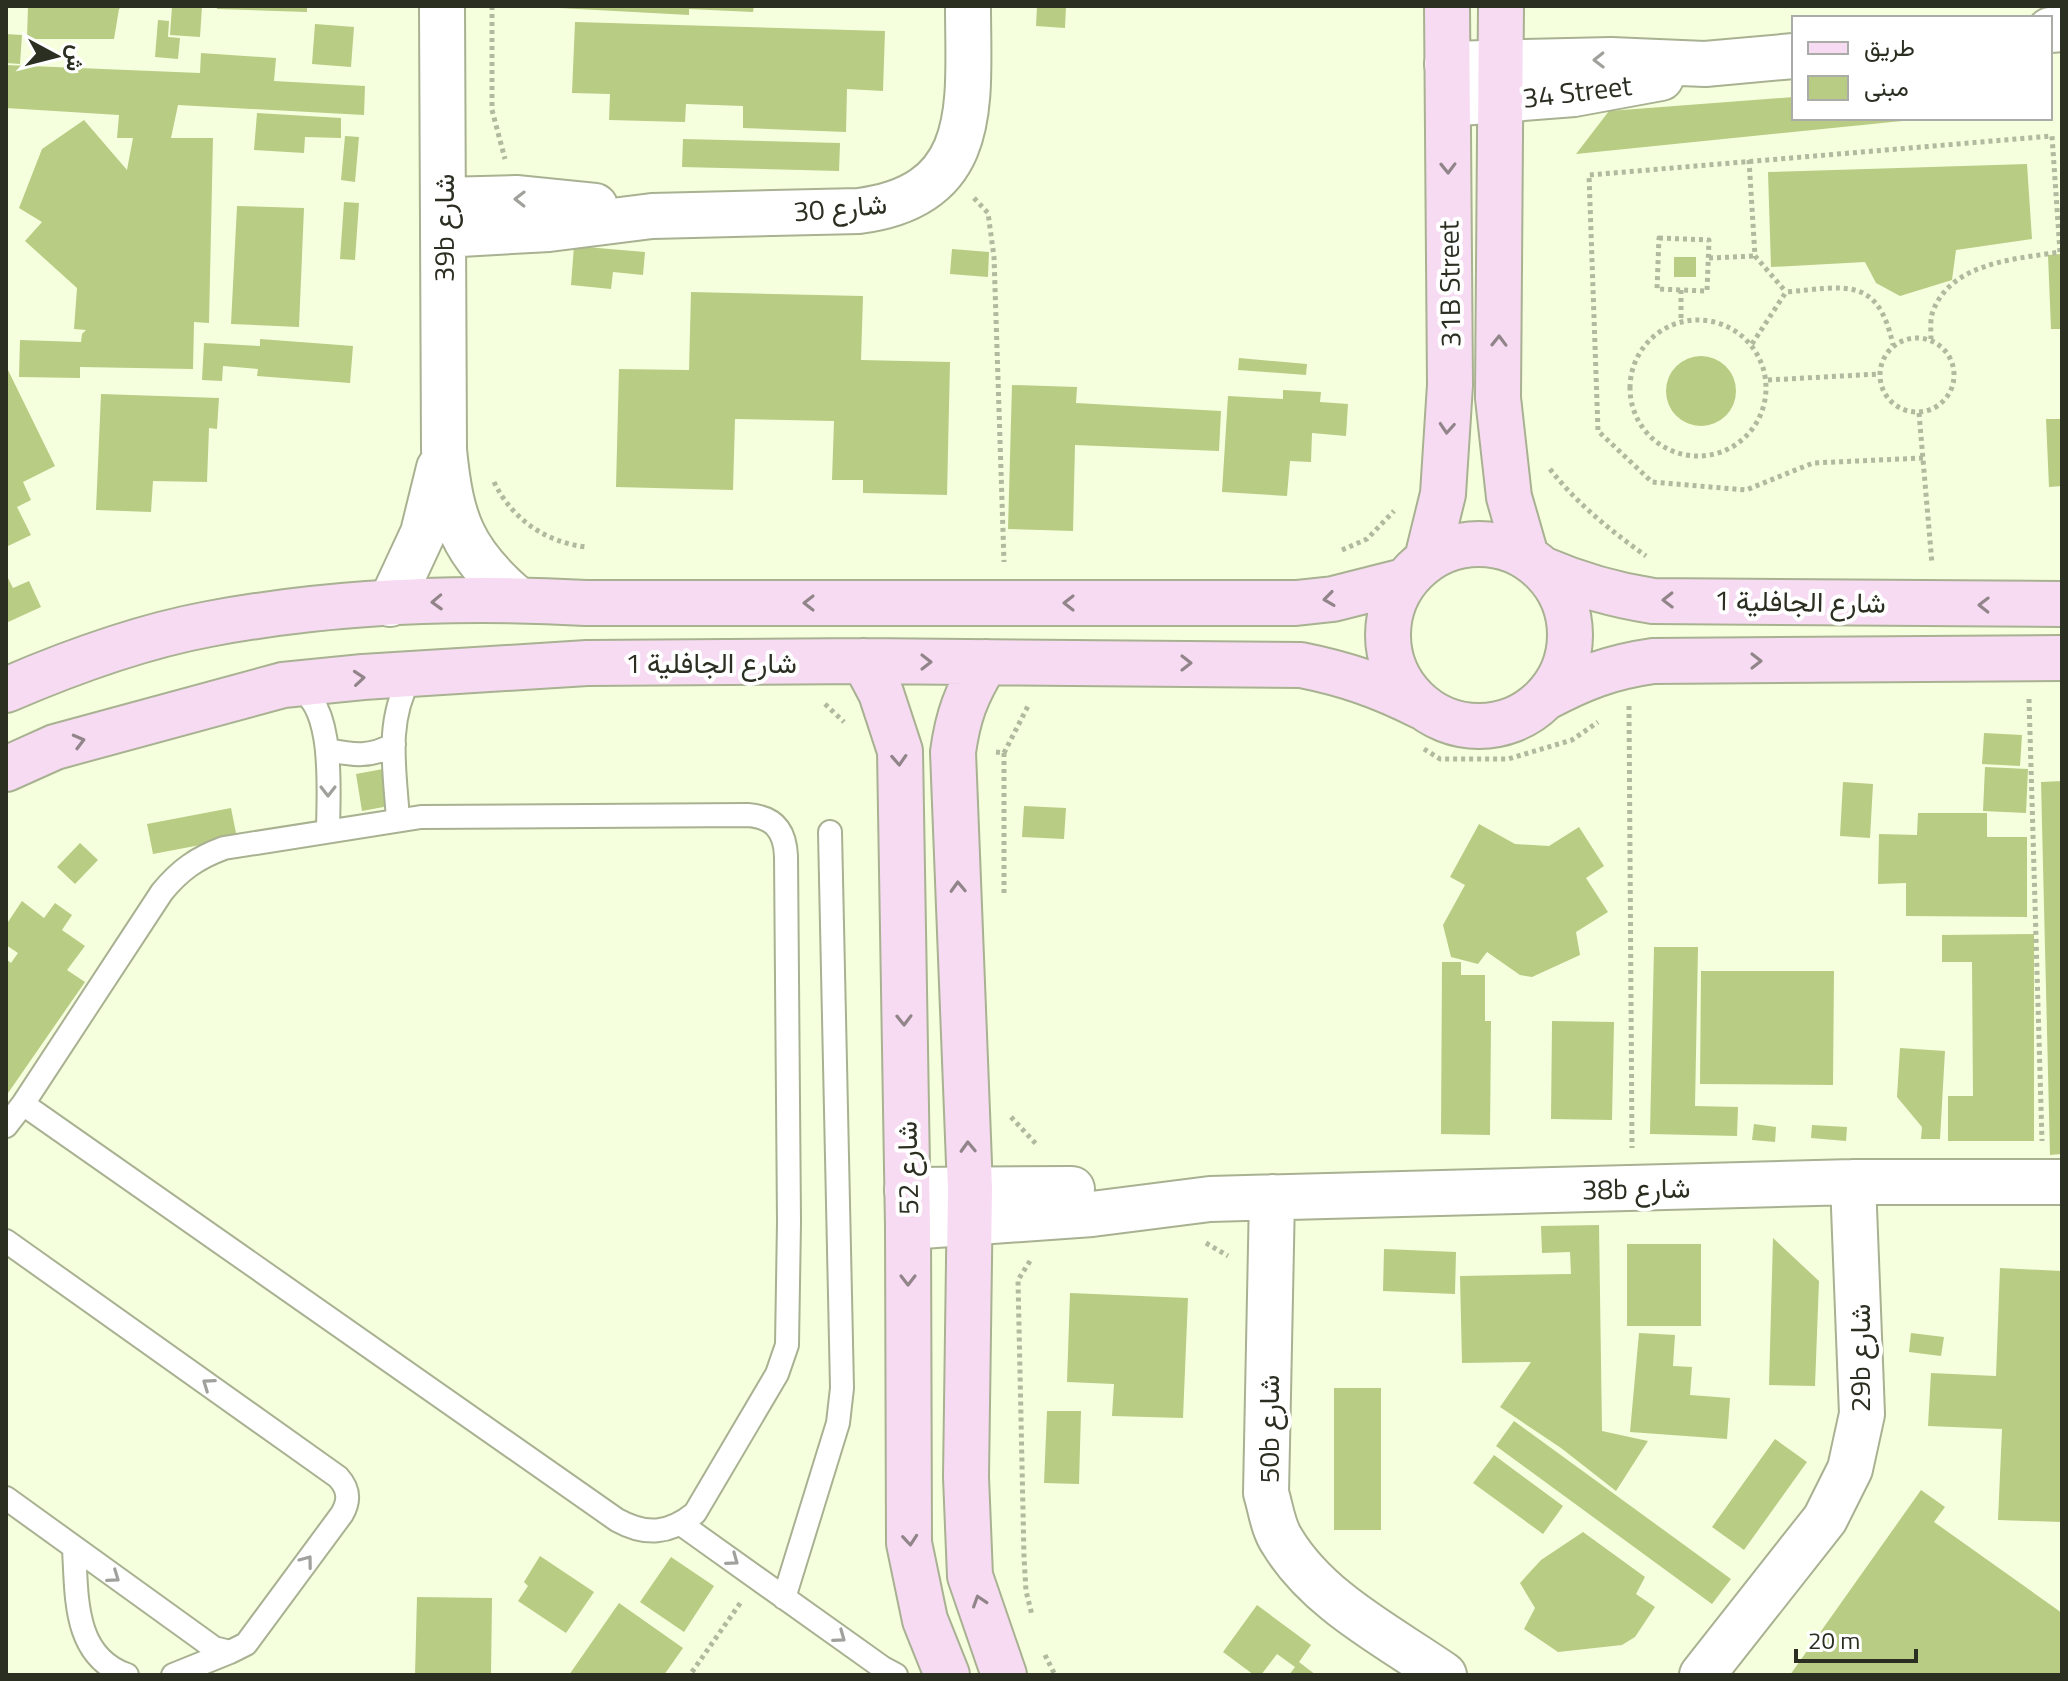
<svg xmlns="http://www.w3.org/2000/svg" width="2068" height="1681" font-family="'Titillium Web',Vazirmatn,sans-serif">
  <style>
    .building { fill: #b9cc84 }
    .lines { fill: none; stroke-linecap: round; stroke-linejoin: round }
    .lane-casing { stroke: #a8b191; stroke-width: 26 }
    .street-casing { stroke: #a8b191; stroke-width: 48 }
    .secondary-casing { stroke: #a8b191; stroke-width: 48 }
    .path { stroke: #b1b99e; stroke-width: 5; stroke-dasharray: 4 4; stroke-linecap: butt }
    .lane { stroke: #fff; stroke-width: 22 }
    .street { stroke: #fff; stroke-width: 44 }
    .secondary { stroke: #f7dbf3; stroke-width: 44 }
    .oneway { stroke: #a0a19c }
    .oneway2 { stroke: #91858a }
    .labels { text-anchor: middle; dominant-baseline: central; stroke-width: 8; stroke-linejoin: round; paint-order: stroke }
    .street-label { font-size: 28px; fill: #2b2f22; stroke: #fff }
  </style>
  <rect width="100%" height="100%" fill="#f5ffdd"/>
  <path class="building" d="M28 6H123L119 9 114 39H27Z
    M172 6H202L200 37 170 35Z
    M217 6H307V12L217 9Z
    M559 6H754L753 12 689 9V15L559 8Z
    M1037 6H1066L1065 28 1036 26Z
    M158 20 169 21 168 37 180 38 178 59 155 57Z
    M575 22 885 31 883 91 847 89 846 132 743 128V106L686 104 685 122 609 120 610 94 572 93Z
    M315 24 354 27 351 67 312 64Z
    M6 34 22 35 20 64 6 63Z
    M201 53 276 58 274 81 365 86 364 115 178 105 171 138H213L209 323 194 322 193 369 80 367V378L19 377 20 340 81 342 82 334 86 330 74 329 77 288 25 241 42 222 19 208 42 149 84 120 127 170 133 138H117L119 115 6 108V65L200 73Z
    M1794 97V118H1912V120L1576 154 1609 111Z
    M257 113 341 118V138L305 137 304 153 254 150Z
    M345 136 359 137 355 182 341 180Z
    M683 139 840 143 839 171 682 167Z
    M2027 164 2032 239 1956 250 1952 280 1900 296 1876 283 1865 262 1771 267 1768 172Z
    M344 202 359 203 355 260 340 259Z
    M237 206 304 208 299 327 231 324Z
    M574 246 645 252 643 275 613 272 611 289 571 285Z
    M952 249 989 252 988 277 950 274Z
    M2062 254V329H2051L2048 255Z
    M1674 257H1696V277H1674Z
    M691 292 863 296 861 360 950 362 947 495 863 493V480H832L834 421 735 419 733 490 616 487 619 369 689 370Z
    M260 339 353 346 350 383 257 376 258 369 223 366 222 381 202 380 204 343 260 346Z
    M1666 391a35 35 0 1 1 70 0a35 35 0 1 1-70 0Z
    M1239 358 1307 364 1306 375 1238 370Z
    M6 366 55 466 23 482 31 500 17 507 31 535 6 547Z
    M1012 385 1077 387 1076 403 1221 411 1219 451 1075 445 1073 531 1008 529Z
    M1283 390 1321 392 1320 402 1348 404 1346 436 1312 433 1311 462 1290 461 1287 496 1222 492 1228 396 1283 399Z
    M101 394 219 398 217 429 209 428 207 482 153 481 151 512 96 510Z
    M2046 419H2062V486L2049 487Z
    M6 574 13 588 29 581 41 607 6 623Z
    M1984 733 2022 735 2020 766 1982 764Z
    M1985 767 2028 769 2026 813 1983 811Z
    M383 769 389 806 362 811 356 774Z
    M2062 781V1154L2050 1155 2041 782Z
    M1843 782 1873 784 1870 838 1840 836Z
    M1024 806 1066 808 1064 839 1022 837Z
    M231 808 237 838 153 854 147 824Z
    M1918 813H1987V837H2027V917L1906 916V883L1878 884 1879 834 1917 835Z
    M1479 824 1515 844 1549 846 1579 827 1604 866 1586 878 1608 912 1576 932 1580 955 1532 977 1520 975 1487 952 1478 964 1451 957 1443 925 1465 885 1450 877Z
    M80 843 98 860 75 884 57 867Z
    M22 901 44 918 55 903 72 915 62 930 85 946 67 970 85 982 6 1096V959L11 963 18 953 6 945V925Z
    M2034 934V1141H1948V1096H1973L1972 962H1942V935Z
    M1654 947H1698L1695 1106 1738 1107 1737 1136 1650 1134Z
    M1442 962H1461V975H1485V1021H1491L1490 1135 1441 1134Z
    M1701 971H1834L1833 1085 1700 1084Z
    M1552 1021 1614 1022 1612 1120 1551 1119Z
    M1900 1048 1945 1051 1940 1139H1921L1922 1127 1897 1097Z
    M1754 1124 1776 1127 1775 1142 1752 1140Z
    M1812 1125 1847 1127 1846 1141 1811 1138Z
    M1599 1225 1602 1431 1648 1441 1616 1491 1561 1448 1500 1407 1531 1362 1462 1363 1460 1276 1571 1274 1570 1252 1542 1253 1541 1226Z
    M1773 1238 1819 1281 1815 1386 1769 1385Z
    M1627 1244H1701V1326H1627Z
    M1384 1249 1456 1252 1455 1294 1383 1291Z
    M2000 1268 2062 1271V1522L1998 1520 2002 1429 1928 1426 1931 1373 1996 1376Z
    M1070 1293 1188 1298 1183 1418 1112 1416 1114 1384 1067 1382Z
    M1639 1333 1675 1335 1673 1366 1692 1367 1690 1395 1730 1398 1727 1439 1630 1432Z
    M1911 1333 1944 1337 1941 1356 1909 1352Z
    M1334 1388H1381V1530H1334Z
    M1047 1411H1081L1079 1484 1044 1483Z
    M1514 1421 1731 1579 1712 1604 1496 1446Z
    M1775 1439 1807 1462 1744 1550 1712 1527Z
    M1494 1455 1563 1506 1543 1534 1473 1483Z
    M1921 1490 1945 1507 1934 1522 2062 1613V1675H1790Z
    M1583 1532 1645 1577 1636 1594 1655 1607 1635 1637 1622 1645 1558 1652 1524 1629 1535 1608 1520 1583 1541 1560Z
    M540 1556 594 1592 566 1633 518 1601 528 1586 524 1582Z
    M671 1557 714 1586 684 1632 640 1602Z
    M417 1597 492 1598 491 1675H415Z
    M619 1603 683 1648 664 1675H569Z
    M1257 1605 1311 1645 1299 1662 1316 1675H1289L1295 1667 1277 1654 1261 1675H1254L1223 1652Z"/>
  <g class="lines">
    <g class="lane-casing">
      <path id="lane" d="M292 687C337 696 328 797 328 831
        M328 750C353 755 371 758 394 744
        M398 820C395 770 385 723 410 678L419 675
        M6 1126 23 1104 162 892C180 870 197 858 224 848L421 817 748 815C774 817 785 831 786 856L789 1222 787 1345 777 1374 695 1513C669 1534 646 1536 617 1520L23 1104
        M6 1241 338 1477C349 1489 350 1500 342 1514L246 1644 230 1652 214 1648 6 1498
        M681 1524 883 1668 896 1675
        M74 1549C77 1597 73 1656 127 1675
        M784 1598 838 1423 842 1388 830 832
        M173 1675 230 1652"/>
    </g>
    <g class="street-casing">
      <path id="street" d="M442 6 444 450C451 520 462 552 517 599
        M2050 30 2062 29
        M1447 64 1611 60 1705 64 1794 56
        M1448 104 1574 94 1661 78
        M443 200 516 198 595 206
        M443 235 549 229 652 216 859 211C982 195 968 102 968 6
        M390 604 423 533 439 468
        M907 1190 1072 1189
        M1272 1197 1266 1493C1271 1509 1273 1528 1282 1541 1318 1601 1388 1636 1444 1675
        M908 1227 1092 1214 1210 1199 1853 1182H2062
        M1702 1675 1825 1519 1850 1469 1862 1414 1853 1182"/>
    </g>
    <g class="secondary-casing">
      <path id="secondary" d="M1501 6 1498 398 1509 497 1526 556
        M1388 635a91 91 0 1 1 182 0a91 91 0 1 1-182 0Z
        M1427 559 1443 494 1450 385 1447 6
        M1542 569C1579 585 1614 595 1653 601L2062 604
        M864 661 881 693 900 751 908 1227 909 1543 925 1620 947 1675
        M986 662C966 694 958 716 953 752L970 1189 966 1477 970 1576 1004 1675
        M6 690C71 662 139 637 209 624 332 601 461 596 586 603H1296L1333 599 1404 581
        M1545 698C1582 678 1611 667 1653 661L2062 658
        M6 769 55 747 283 685 363 677 587 663 864 661 1301 665C1346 674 1381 686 1422 707"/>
    </g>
    <path class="path" d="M492 6V110L505 159
      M1749 160 1755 256 1786 292
      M974 198 988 213 994 257 1004 562
      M1659 238 1709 240 1707 291 1657 289Z
      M1709 258 1755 256
      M1681 290V320
      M1630 388a68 68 0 1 1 136 0a68 68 0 1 1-136 0Z
      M1880 375a37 37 0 1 1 74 0a37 37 0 1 1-74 0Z
      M1752 344 1786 292C1845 287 1878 275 1893 345
      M1768 380 1879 374
      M1919 413 1932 564
      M1923 458 1813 463 1746 490 1652 482 1598 431 1589 175 2052 136 2060 252C2016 259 1949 262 1932 314 1930 321 1931 332 1931 339
      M1550 469C1577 504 1610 530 1646 556
      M494 482C512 519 545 542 586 547
      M1342 550 1367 539 1394 511
      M2029 699 2042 1141
      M825 704 844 722
      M1629 706 1632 1148
      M1424 749 1440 759H1508L1572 740 1598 722
      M996 752 1004 753V894
      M1004 753 1028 706
      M1011 1117 1037 1145
      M1206 1243 1228 1256
      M1030 1261 1018 1280 1024 1557 1026 1591 1032 1615
      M1045 1655 1055 1675
      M692 1672 741 1602"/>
    <use href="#lane" class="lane"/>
    <use href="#street" class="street"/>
    <use href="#secondary" class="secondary"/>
  </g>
  <defs><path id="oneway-chevron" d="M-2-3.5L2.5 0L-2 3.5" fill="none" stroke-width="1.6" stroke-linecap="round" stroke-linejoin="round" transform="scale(2)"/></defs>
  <g class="oneway">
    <use href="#oneway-chevron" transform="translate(1599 60) rotate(179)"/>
    <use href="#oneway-chevron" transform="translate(520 199) rotate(-179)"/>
    <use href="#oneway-chevron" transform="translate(328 791) rotate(90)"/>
    <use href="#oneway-chevron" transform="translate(208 1384) rotate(-145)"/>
    <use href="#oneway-chevron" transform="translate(733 1560) rotate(36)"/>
    <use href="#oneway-chevron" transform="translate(307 1561) rotate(-53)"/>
    <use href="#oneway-chevron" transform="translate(114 1577) rotate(35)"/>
    <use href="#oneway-chevron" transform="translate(840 1637) rotate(36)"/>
  </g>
  <g class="oneway2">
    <use href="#oneway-chevron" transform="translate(1448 168) rotate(89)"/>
    <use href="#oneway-chevron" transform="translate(1499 341) rotate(-89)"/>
    <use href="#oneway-chevron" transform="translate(1447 428) rotate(94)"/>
    <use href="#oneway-chevron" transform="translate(1329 599) rotate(172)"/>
    <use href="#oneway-chevron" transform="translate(1668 600) rotate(179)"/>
    <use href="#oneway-chevron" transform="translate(437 602) rotate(178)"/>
    <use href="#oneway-chevron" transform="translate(809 603) rotate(-180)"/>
    <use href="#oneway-chevron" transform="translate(1069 603) rotate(-180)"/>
    <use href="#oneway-chevron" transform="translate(1984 605) rotate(-179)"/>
    <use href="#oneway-chevron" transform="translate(1756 661)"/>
    <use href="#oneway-chevron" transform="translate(926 662)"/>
    <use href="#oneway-chevron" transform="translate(1186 663)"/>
    <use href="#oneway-chevron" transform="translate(359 678) rotate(-5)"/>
    <use href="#oneway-chevron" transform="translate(79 741) rotate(-15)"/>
    <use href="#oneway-chevron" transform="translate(899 760) rotate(87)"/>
    <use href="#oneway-chevron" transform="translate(958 887) rotate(-92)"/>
    <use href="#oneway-chevron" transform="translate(904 1020) rotate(89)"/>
    <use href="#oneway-chevron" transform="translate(968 1147) rotate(-92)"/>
    <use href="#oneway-chevron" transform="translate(908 1280) rotate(90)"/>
    <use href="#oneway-chevron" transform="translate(910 1540) rotate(85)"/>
    <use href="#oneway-chevron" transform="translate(979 1601) rotate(-108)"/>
  </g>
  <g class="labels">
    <g class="street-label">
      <text transform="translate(1577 91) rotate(-7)">34 Street</text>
      <text transform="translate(840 207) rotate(-5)">شارع 30</text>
      <text transform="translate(443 228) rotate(-90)">39b شارع</text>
      <text transform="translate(1449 284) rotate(-91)">31B Street</text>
      <text transform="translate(1800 601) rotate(1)">شارع الجافلية 1</text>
      <text x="711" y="662">شارع الجافلية 1</text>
      <text transform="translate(907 1168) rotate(-91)">شارع 52</text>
      <text transform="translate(1636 1188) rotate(-1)">38b شارع</text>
      <text transform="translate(1859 1358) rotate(-90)">29b شارع</text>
      <text transform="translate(1268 1429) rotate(-90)">50b شارع</text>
    </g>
  </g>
  <rect width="2068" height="1681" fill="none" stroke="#2b2f22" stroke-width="16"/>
  <rect x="1792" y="16" width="260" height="104" fill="#ffffff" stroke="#aaaca7" stroke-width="2"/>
  <rect x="1808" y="42" width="40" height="12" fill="#f7dbf3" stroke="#aaaca7" stroke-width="2"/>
  <text x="1864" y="56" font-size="24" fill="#2b2f22">طريق</text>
  <rect x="1808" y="76" width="40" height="24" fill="#b9cc84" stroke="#aaaca7" stroke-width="2"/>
  <text x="1864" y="96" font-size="24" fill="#2b2f22">مبنى</text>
  <g transform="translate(56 56) rotate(97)" stroke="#ffffff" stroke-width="6" paint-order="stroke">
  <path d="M0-6L14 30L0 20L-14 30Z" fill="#2b2f22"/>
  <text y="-12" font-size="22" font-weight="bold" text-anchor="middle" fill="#2b2f22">ش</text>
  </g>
  <path d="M1796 1649v12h120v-12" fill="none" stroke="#2b2f22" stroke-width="4"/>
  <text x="1808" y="1649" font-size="24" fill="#2b2f22" stroke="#ffffff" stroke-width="6" paint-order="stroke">20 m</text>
</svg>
